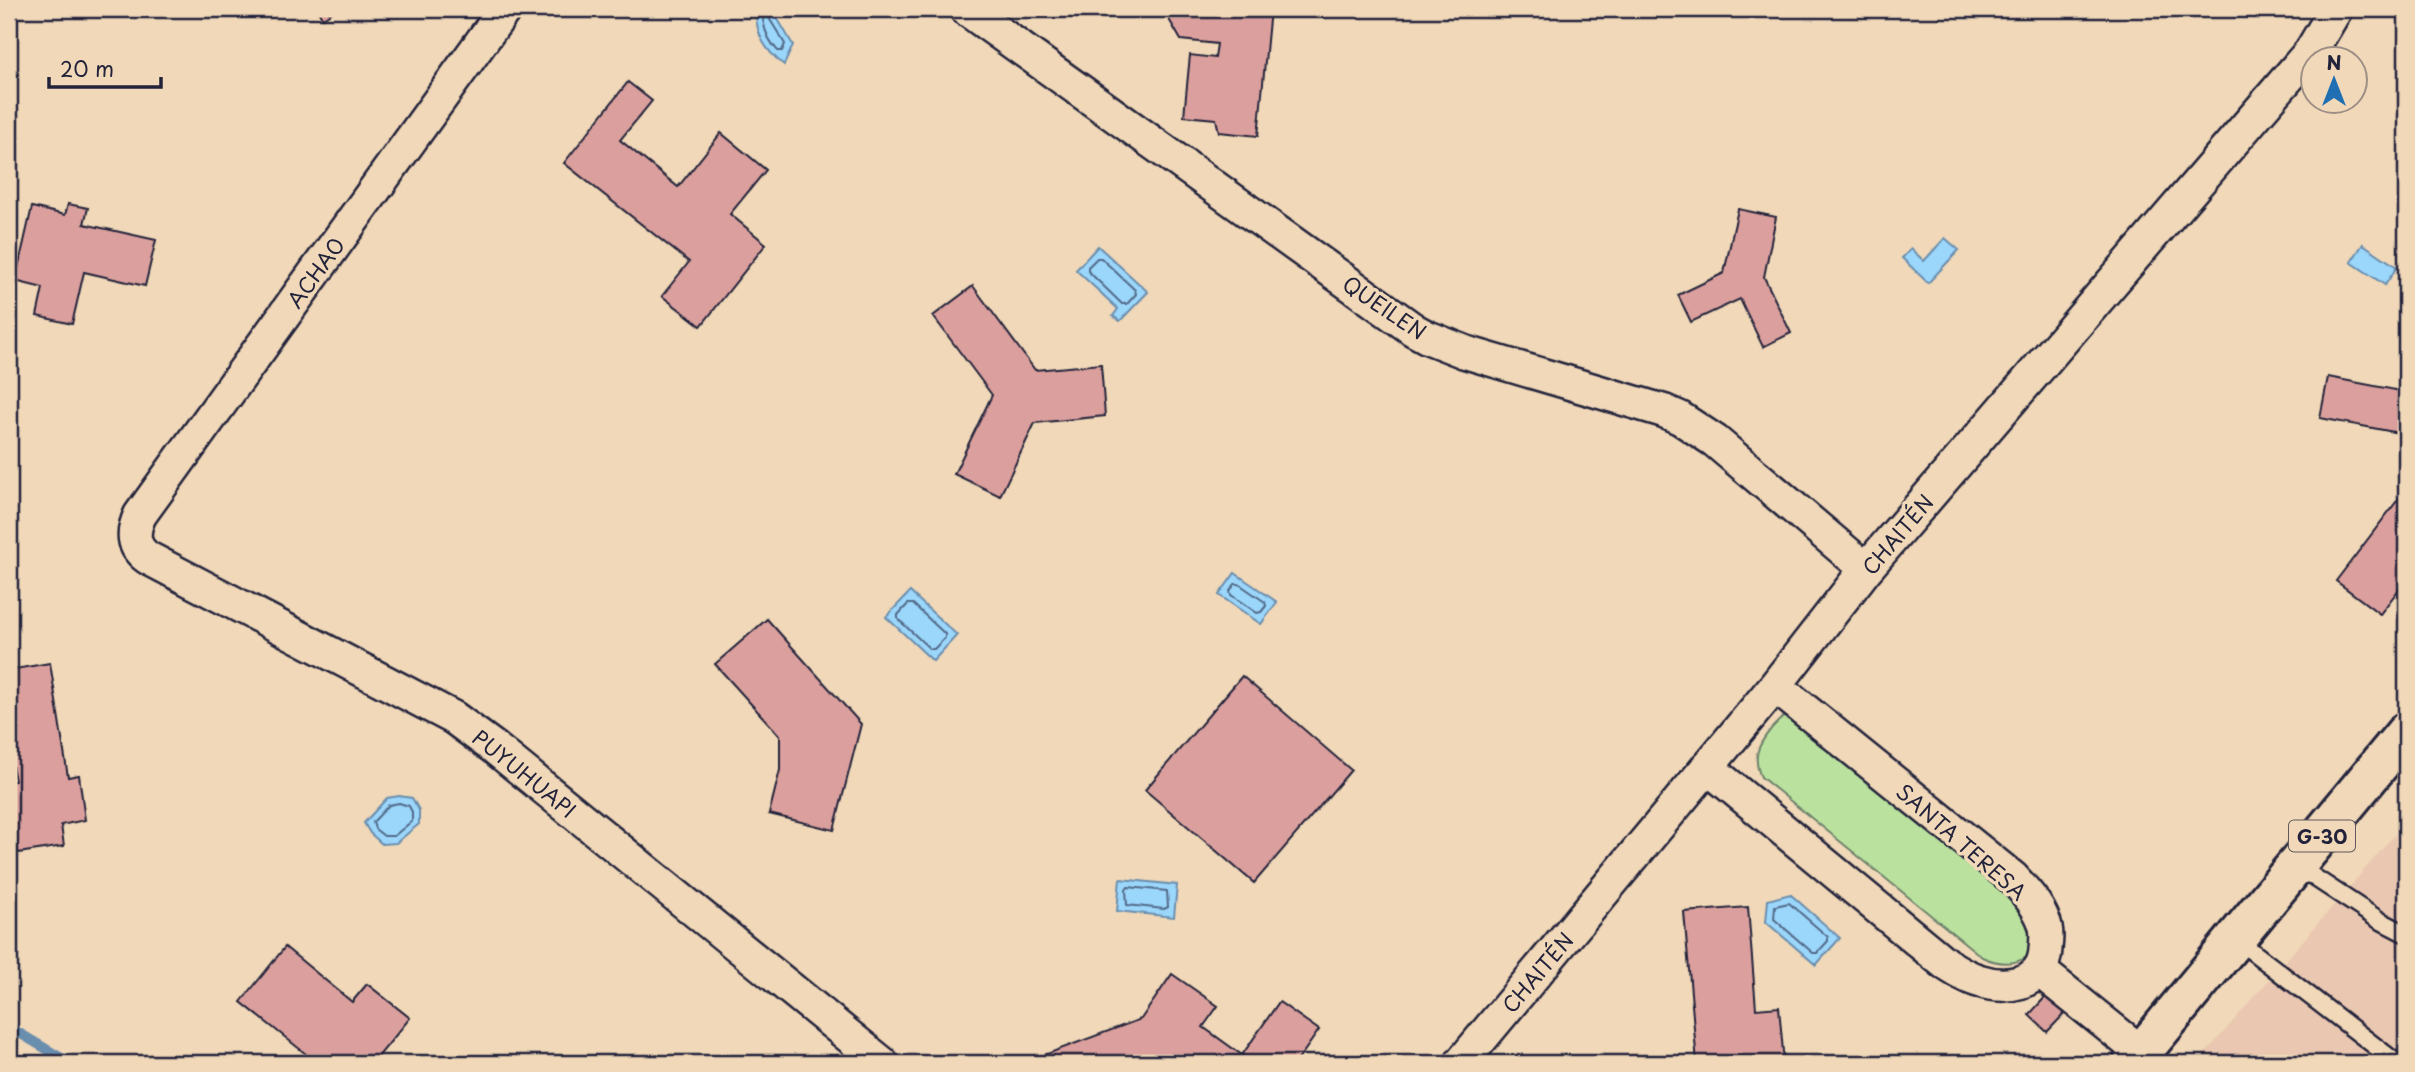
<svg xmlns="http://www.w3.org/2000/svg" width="2415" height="1072" font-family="'Playpen Sans',sans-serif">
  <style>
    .built { fill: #eac7b0 }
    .green { fill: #bae29e; stroke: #6e826c; stroke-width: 2 }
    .water { fill: #9bd6fb; stroke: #6b8eae; stroke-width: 2 }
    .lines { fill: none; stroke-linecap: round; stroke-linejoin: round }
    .shore { stroke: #526a88; stroke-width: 2 }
    .stream { stroke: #6b8eae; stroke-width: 10 }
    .building { fill: #dba09d; stroke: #22223b; stroke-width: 2 }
    .lane-casing { stroke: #22223b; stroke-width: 21 }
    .street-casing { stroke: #22223b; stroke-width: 37 }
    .primary-casing { stroke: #22223b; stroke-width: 44 }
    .lane { stroke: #f0d8b8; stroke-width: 16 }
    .street { stroke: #f0d8b8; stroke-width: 32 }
    .primary { stroke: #f0d8b8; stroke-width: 38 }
    .labels { text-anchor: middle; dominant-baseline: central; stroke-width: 7; stroke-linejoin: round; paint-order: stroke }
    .shield { fill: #f0d8b8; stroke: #605960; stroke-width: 2 }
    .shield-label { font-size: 19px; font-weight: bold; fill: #22223b }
    .street-label { font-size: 21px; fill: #22223b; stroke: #f0d8b8 }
  </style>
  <rect width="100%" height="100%" fill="#f0d8b8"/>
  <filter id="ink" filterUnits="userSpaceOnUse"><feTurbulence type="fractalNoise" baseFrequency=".0143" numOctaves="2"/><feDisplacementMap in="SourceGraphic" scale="14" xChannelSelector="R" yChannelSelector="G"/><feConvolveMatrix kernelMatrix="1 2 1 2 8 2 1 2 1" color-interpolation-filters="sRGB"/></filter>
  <g filter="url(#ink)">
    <path class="built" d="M2406 822V1063H2197Z"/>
    <path class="green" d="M1789 714 2036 917 2033 953C2017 966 2000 965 1982 957L1761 777C1752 757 1758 745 1771 729 1777 723 1781 717 1789 714Z"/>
    <path class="water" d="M765 9H772L793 45 784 65C766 51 756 36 756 12Z
      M1945 238 1959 250 1928 283 1902 258 1911 249 1924 261Z
      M2363 244 2397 267 2385 285 2351 262Z
      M1098 246 1148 292 1120 321 1113 316 1118 309 1076 270Z
      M1235 573 1277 602 1261 624 1219 595Z
      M910 592 957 635 933 661 886 617Z
      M399 796 412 798 419 810V824L396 843 382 844 370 833 364 823 387 798Z
      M1120 879 1177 885 1174 917 1117 911Z
      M1790 894 1840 938 1816 965 1766 922 1768 900Z"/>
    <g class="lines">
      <path class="shore" d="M766 16 769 18 785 44 782 51H778C769 42 765 32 763 20Z
        M1097 258H1101L1135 290 1136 294 1127 304H1122L1088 271V267Z
        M1235 584H1239L1265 602 1266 606 1261 612 1257 613 1231 595 1230 591Z
        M908 604H913L945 634V638L934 649H930L898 619V615Z
        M399 803 409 806 412 812V821L394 836H384L375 829 373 822 389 805Z
        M1128 887 1167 891 1168 907 1164 909 1127 905 1126 890Z
        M1789 903 1828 937V941L1817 953H1813L1774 919 1775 906Z"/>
      <path class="stream" d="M9 1027 70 1063"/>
    </g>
    <path class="building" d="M316 9H337L323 18Z
      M1163 9H1270L1258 136 1219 132 1216 119 1184 116 1190 55 1215 58 1217 44 1181 40Z
      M628 82 652 101 620 140 678 187 721 133 766 170 730 214 766 244 701 326 662 296 689 262 564 163Z
      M68 204 88 208 84 224 156 240 145 286 84 272 72 324 37 316 43 288 15 281 32 207 65 215Z
      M1738 209 1776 217 1764 277 1791 333 1763 347 1740 299 1691 322 1678 295 1724 273Z
      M973 286 1035 370 1101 364 1105 416 1035 423 1000 496 954 474 992 395 933 316Z
      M2406 361V390L2398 364Z
      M2328 377 2406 392V437L2404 434 2320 418Z
      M2406 489V580L2380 614 2336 581Z
      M767 619 861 724 834 830 769 814 780 770V736L715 664Z
      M50 663 68 777 79 775 85 820 61 825 64 846 18 853 15 830 9 831V782L15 781 9 748V670Z
      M1242 676 1351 770 1254 883 1145 790Z
      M1748 907 1756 1009 1779 1007 1784 1063H1697L1684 912Z
      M285 947 352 1002 367 984 410 1018 373 1063H298L306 1054 241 1002Z
      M1172 974 1218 1006 1203 1027 1242 1055 1279 1002 1319 1030 1296 1063H1047L1044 1055 1141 1019Z
      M2048 994 2067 1011 2047 1032 2029 1015Z"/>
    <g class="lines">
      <g class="lane-casing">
        <path id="lane" d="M2297 866 2379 920 2406 934
          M2236 939 2397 1063"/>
      </g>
      <g class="street-casing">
        <path id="street" d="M505 9 140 515C132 532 132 547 148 558L454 718 496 749 882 1063
          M966 9 1414 330 1427 337 1465 352 1664 411 1680 418 1715 441 1866 569
          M1707 767 1946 964C1957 971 1968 978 1980 981 2005 989 2041 985 2045 954 2046 944 2048 931 2044 922 2038 905 2025 891 2013 878L1775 686
          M2040 971 2142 1053
          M1461 1063 1775 686 1866 569 2311 51 2336 9"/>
      </g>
      <g class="primary-casing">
        <path id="primary" d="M2133 1063 2406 732"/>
      </g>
      <use href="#lane" class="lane"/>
      <use href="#street" class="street"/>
      <use href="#primary" class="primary"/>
    </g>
  </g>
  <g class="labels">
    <rect class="shield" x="2289" y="820.5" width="66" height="31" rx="5"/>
    <g class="shield-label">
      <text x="2322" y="836">G-30</text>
    </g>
    <g class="street-label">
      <text transform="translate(315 272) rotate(-54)">ACHAO</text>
      <text transform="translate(1385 307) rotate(34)">QUEILEN</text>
      <text transform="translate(1897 534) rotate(-50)">CHAITÉN</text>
      <text transform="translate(525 773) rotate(39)">PUYUHUAPI</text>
      <text transform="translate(1962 841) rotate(41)">SANTA TERESA</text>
      <text transform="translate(1537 972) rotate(-50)">CHAITÉN</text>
    </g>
  </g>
  <rect width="2415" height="1072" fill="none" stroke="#f0d8b8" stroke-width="35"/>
  <rect x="18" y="18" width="2380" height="1037" fill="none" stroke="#22223b" stroke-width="2.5" filter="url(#ink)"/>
  <g transform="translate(2334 80)"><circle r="33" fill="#f0d8b8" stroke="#9e8f86" stroke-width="2"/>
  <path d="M0-5L12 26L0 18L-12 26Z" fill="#1f6fb2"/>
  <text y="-10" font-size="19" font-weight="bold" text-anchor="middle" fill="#22223b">N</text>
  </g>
  <path d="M49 77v10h112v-10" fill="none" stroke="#22223b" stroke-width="3.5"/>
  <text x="60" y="77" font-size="21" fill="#22223b" stroke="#f0d8b8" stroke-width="5" paint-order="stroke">20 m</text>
</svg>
